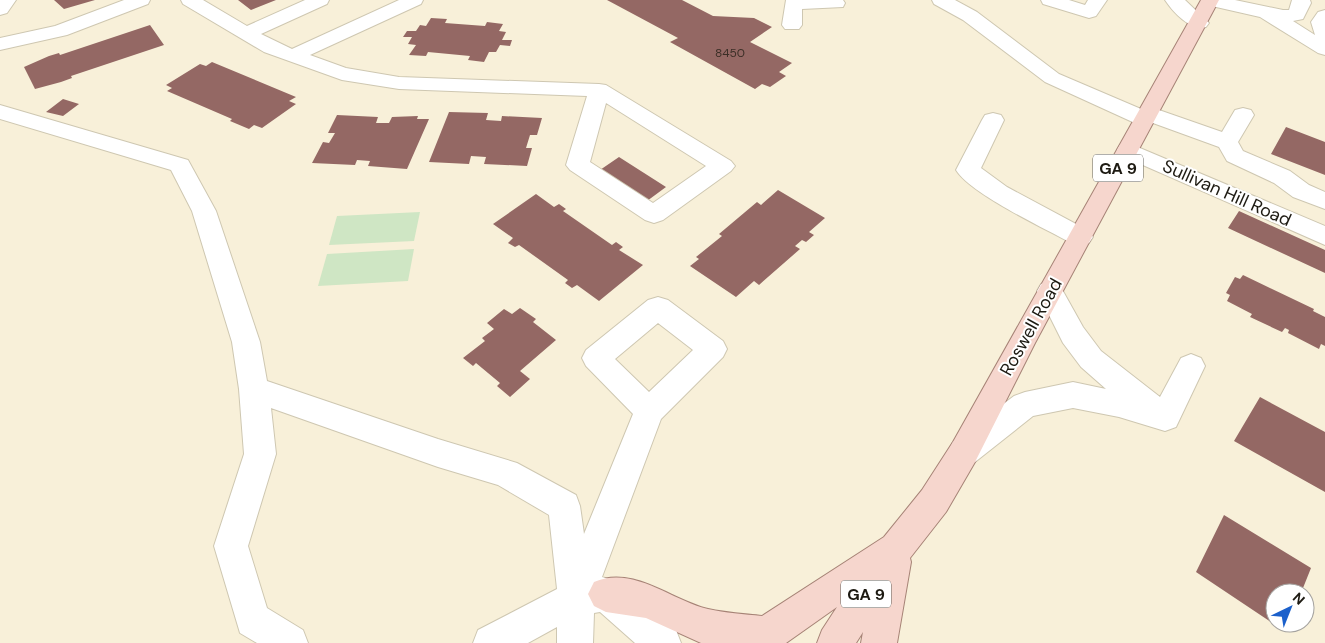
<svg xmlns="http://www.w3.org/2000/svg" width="1325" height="643" font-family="'DM Sans',sans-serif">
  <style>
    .green { fill: #cfe6c4 }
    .building { fill: #946864 }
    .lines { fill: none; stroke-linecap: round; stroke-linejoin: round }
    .minor-casing { stroke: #cec7b1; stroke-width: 2 }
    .major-casing { stroke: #a68376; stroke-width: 2 }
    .minor { fill: #fff; fill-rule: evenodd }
    .major { fill: #f6d6cd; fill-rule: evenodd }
    .labels { text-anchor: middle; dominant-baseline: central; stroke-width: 4; stroke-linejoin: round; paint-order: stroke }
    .far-number-label { font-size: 12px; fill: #3b2e26 }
    .shield { fill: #fff; stroke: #615f59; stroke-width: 1 }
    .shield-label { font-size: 16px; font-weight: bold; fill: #1d1a12 }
    .street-label { font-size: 18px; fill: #1d1a12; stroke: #fff }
  </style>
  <rect width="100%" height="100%" fill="#f8f0d9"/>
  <path class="green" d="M420 212 414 241 329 245 337 216Z
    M414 249 408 281 318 286 327 254Z"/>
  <path class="building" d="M54 0H95L64 9Z
    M238 0H276L251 10Z
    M607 0H682L713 16 754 18 772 27 750 42 792 63 779 72 786 76 770 87 762 84 755 89 670 42 678 38Z
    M431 18 447 19 445 23 485 26 487 22 503 24 499 31 506 32 502 40H512L510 46 500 45 496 52H489L484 62 468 60 470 56 428 52 426 56 409 55 416 45 408 44 412 37H403L407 31H416L420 25 426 26Z
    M150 25 164 45 71 76 72 78 61 82 35 89 24 67 49 56 59 53 60 55Z
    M212 62 296 97 289 101 296 104 262 128 254 125 249 129 230 121 232 119 167 91 172 88 166 85 200 64 206 66Z
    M63 99 79 104 63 116 46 112Z
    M449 112 488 113 486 120 501 121 502 116 542 118 537 135H530L526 148H532L527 166 484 164 486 157 471 156 469 164 429 162Z
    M337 115 378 117 376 123H389L392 117 418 116 417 119H429L407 169 368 166 370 161 357 160 355 165 312 163 323 142 329 143 335 133H328Z
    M1286 127 1325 142V175L1271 154Z
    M619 157 666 187 647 201 600 170Z
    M778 190 825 218 809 232 814 235 806 242 802 240 795 246 800 249 759 285 754 281 736 297 690 266 699 259 696 257 722 236 719 234 757 202 761 205Z
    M536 194 554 207 559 204 566 209 563 211 612 245 616 242 623 247 619 250 643 265 599 301 577 285 572 288 565 283 568 280 519 245 515 247 508 243 513 238 493 224Z
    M1239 211 1325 250V273L1228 228Z
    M1243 275 1314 309 1313 311 1325 317V346L1321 344 1319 349 1288 333 1289 330 1285 328 1282 332 1250 317 1252 314 1227 301 1230 295 1226 293 1235 277 1240 279Z
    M520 308 536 319 533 322 556 340 520 371 530 379 510 397 497 386 500 383 476 363 473 366 463 358 485 341 482 338 494 329 487 323 504 309 512 314Z
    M1260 397 1325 432V492L1234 441Z
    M1224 515 1311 568 1301 593H1275V623H1289L1286 632 1196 572Z"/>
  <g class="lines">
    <g class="minor-casing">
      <path id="minor" d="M0 0H16L7 13 0 15Z
        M124 0H150L148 4 67 35 0 50V38L55 26Z
        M181 0H203L247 26 305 0H329L327 4 261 34 292 49 399 0H423L421 4 310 55 346 68 399 77 599 84 606 85 731 161 735 166 731 171 663 220 654 223 645 220 570 170 566 165 587 96 399 89 342 80 264 52 183 4ZM606 103 706 166 653 203 590 162Z
        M786 0H843L845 3 843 7 802 9V25L799 29H785L782 25Z
        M932 0H955L977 12 1059 74 1141 109 1148 107 1156 109 1222 132 1235 110 1243 108 1251 110 1254 115 1238 142 1243 151 1290 171 1309 185 1325 192V209L1293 197 1274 183 1227 161 1219 147 1153 123 1145 126 1137 124 1045 82 963 20 934 4Z
        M1041 0H1069L1085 5 1088 0H1107L1096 16 1089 18 1043 4Z
        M1165 0H1185L1209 23 1206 27C1190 31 1173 12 1165 0Z
        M1201 0H1235L1283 10H1289L1292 0H1310L1311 3 1303 19 1293 21 1315 35 1311 22 1318 12 1325 10V55L1318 53 1260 17 1203 4Z
        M0 105 188 160 216 211 260 342 267 381 438 439 517 463 576 495 580 506 584 534 633 414 586 366 582 358 586 350 648 300 658 297 668 300 723 341 727 349 723 357 661 419 602 577 618 582 676 630 681 643H635L600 612 594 613 593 643H557V627L528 643H473L478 630 557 589 549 515 498 485 438 467 271 408 276 454 248 546 267 608 303 630 308 643H257L240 633 214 546 244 454 239 389 232 342 192 211 171 170 0 119ZM658 323 693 350 649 392 615 359Z
        M993 113 1001 115 1004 120 981 168 1007 187 1089 231 1093 237 1089 243 1080 246 1071 243C1044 228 971 194 956 170L982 120 985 115Z
        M1128 143 1325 226V245L1120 155 1117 150 1120 145Z
        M1050 281 1059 284 1083 327 1101 351 1160 397 1181 358 1191 354 1201 358 1205 366 1176 427 1165 431 1119 417 1073 408 1033 416 975 462 964 466 953 462 948 452 953 442 1014 396 1025 392 1073 382 1106 389 1081 367 1063 343 1037 291 1041 284Z"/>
    </g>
    <g class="major-casing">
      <path id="major" d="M1201 0H1219L1035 343 975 462 946 512 910 558 911 562 897 643H861L863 632 856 643H817L822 630 837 607 786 643H701L646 618 606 612 594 606 588 594 594 582C633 565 671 600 708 609 725 613 744 614 762 616L884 537 922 490 953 442Z"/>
    </g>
    <use href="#minor" class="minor"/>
    <use href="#major" class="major"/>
  </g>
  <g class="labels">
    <g class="far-number-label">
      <text x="730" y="53">8450</text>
    </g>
    <g class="shield">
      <rect x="1093" y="154.5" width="50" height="27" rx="4"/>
      <rect x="841" y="580.5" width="50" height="27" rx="4"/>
    </g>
    <g class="shield-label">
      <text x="1118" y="168">GA 9</text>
      <text x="866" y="594">GA 9</text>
    </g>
    <g class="street-label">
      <text transform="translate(1227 193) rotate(24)">Sullivan Hill Road</text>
      <text transform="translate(1031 327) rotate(-61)">Roswell Road</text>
    </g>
  </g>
  <g transform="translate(1290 608) rotate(43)"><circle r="24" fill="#ffffff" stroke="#a5a3a0"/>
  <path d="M0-4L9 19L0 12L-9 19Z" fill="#1b60cb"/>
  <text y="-8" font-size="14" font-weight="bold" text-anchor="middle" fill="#1d1a12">N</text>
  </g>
</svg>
